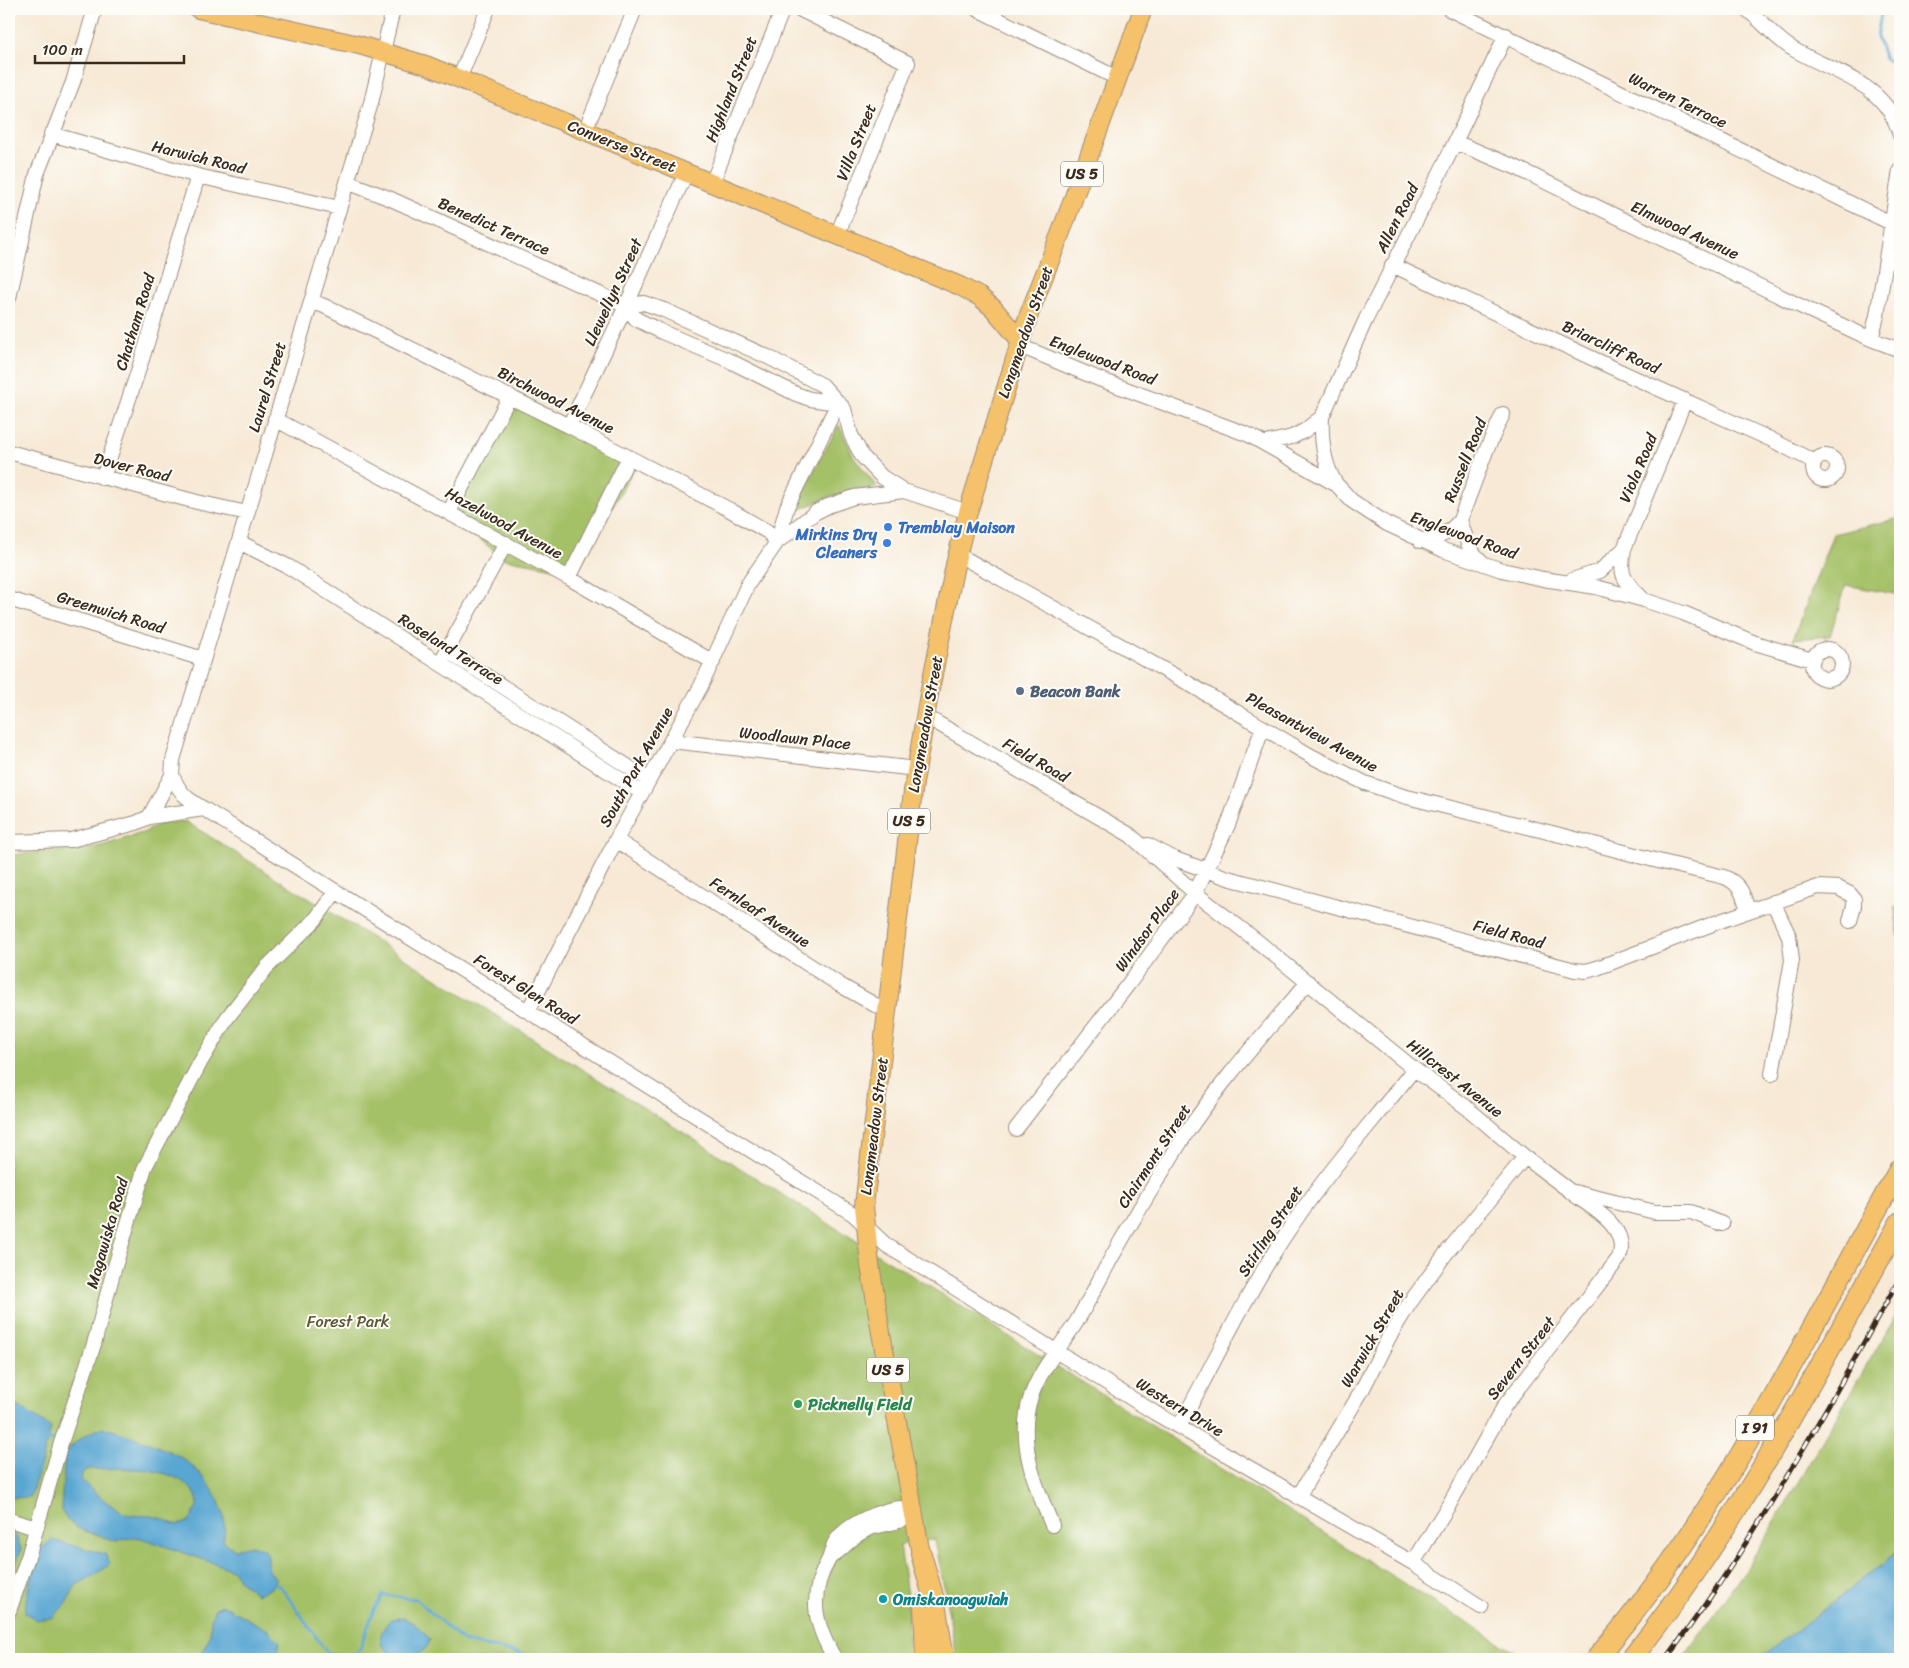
<svg xmlns="http://www.w3.org/2000/svg" width="1909" height="1668" font-family="Sriracha,sans-serif">
  <style>
    .green { fill: #a5c168; stroke: #707643 }
    .water { fill: #59a6d2; stroke: #4a6878; fill-rule: evenodd }
    .lines { fill: none; stroke-linecap: round; stroke-linejoin: round }
    .stream { stroke: #59a6d2; stroke-width: 3 }
    .minor-casing { stroke: #998a7a; stroke-width: 16 }
    .major-casing { stroke: #998a7a; stroke-width: 20 }
    .highway-casing { stroke: #998a7a; stroke-width: 22 }
    .minor { stroke: #fff; stroke-width: 14 }
    .major { stroke: #f5c16b; stroke-width: 18 }
    .highway { stroke: #f5c16b; stroke-width: 20 }
    .rail-casing { stroke: #3b2a1e; stroke-width: 5 }
    .rail { stroke: #fdfcf7; stroke-width: 3; stroke-dasharray: 9; stroke-linecap: butt }
    .shop-dot { fill: #3f7fe0; stroke: #fdfcf7; stroke-width: 2 }
    .service-dot { fill: #5c6f8a; stroke: #fdfcf7; stroke-width: 2 }
    .leisure-dot { fill: #2e9e5b; stroke: #fdfcf7; stroke-width: 2 }
    .culture-dot { fill: #0f9aa8; stroke: #fdfcf7; stroke-width: 2 }
    .labels { text-anchor: middle; dominant-baseline: central; stroke-width: 4; stroke-linejoin: round; paint-order: stroke }
    .shield { fill: #fdfcf7; stroke: #75695f; stroke-width: 1 }
    .shield-label { font-size: 15px; font-weight: bold; fill: #3b2a1e }
    .street-label { font-size: 16px; fill: #3b2a1e; stroke: #fdfcf7 }
    .shop-label { font-size: 16px; font-weight: bold; fill: #366cbe; stroke: #fdfcf7; text-anchor: start }
    .service-label { font-size: 16px; font-weight: bold; fill: #4e5e75; stroke: #fdfcf7; text-anchor: start }
    .park-label { font-size: 16px; fill: #5b5734; stroke: #fdfcf7 }
    .leisure-label { font-size: 16px; font-weight: bold; fill: #27864d; stroke: #fdfcf7; text-anchor: start }
    .culture-label { font-size: 16px; font-weight: bold; fill: #0d838f; stroke: #fdfcf7; text-anchor: start }
  </style>
  <rect width="100%" height="100%" fill="#fdfcf7"/>
  <filter id="ink" filterUnits="userSpaceOnUse"><feTurbulence type="fractalNoise" baseFrequency=".02" numOctaves="2"/><feDisplacementMap in="SourceGraphic" scale="10" xChannelSelector="R" yChannelSelector="G"/><feConvolveMatrix kernelMatrix="1 2 1 2 8 2 1 2 1" color-interpolation-filters="sRGB"/></filter>
  <filter id="wash" filterUnits="userSpaceOnUse"><feTurbulence type="fractalNoise" baseFrequency=".0096" numOctaves="4" result="noise"/><feDisplacementMap in="SourceGraphic" scale="20" xChannelSelector="R" yChannelSelector="G"/><feGaussianBlur stdDeviation="1.12" result="paint"/><feColorMatrix in="noise" values="0 0 0 0 0 0 0 0 0 0 0 0 0 0 0 0 0 1.4 0 .05"/><feComposite in="paint" operator="in"/></filter>
  <g filter="url(#wash)">
    <rect width="100%" height="100%" fill="#f7e9d5"/>
    <path class="green" d="M506 405 589 434 635 467 576 572 505 559 451 517Z
      M839 425 854 457 877 487 832 496 791 513Z
      M1900 518V595L1846 585 1830 636 1793 639 1833 534Z
      M185 821 1525 1659H957L935 1539 900 1545 908 1603V1659H9V855L85 849 105 845 145 832 159 824Z
      M1894 907 1900 909V944Z
      M1900 1309V1550L1760 1659H1682L1751 1562Z"/>
    <path class="water" d="M9 1400 51 1428 43 1458 30 1497 9 1498Z
      M104 1428C126 1434 145 1441 166 1450 172 1453 178 1455 183 1459 209 1478 231 1509 223 1541L234 1549 251 1545 265 1550 268 1556V1569L276 1579 270 1589 257 1594 241 1582 234 1571 222 1566 141 1538 135 1537 116 1542 79 1529 68 1521 61 1510 65 1452C76 1442 89 1430 104 1428ZM88 1469C119 1469 172 1464 193 1491 197 1496 199 1502 196 1509 193 1514 191 1521 185 1523 174 1527 169 1521 160 1518 149 1514 136 1517 126 1514 116 1511 88 1487 81 1479L83 1472Z
      M9 1528 13 1529 21 1549 9 1584Z
      M52 1540 105 1554 110 1564 95 1575 76 1585 65 1605 52 1618 37 1620 25 1613 27 1592 39 1550Z
      M1900 1550V1659H1760Z
      M223 1605 268 1630 280 1642 278 1650 272 1659H198L210 1636 211 1619 215 1608Z
      M403 1618 414 1623 430 1639C427 1668 354 1658 391 1619Z"/>
    <g class="lines">
      <path class="stream" d="M1882 9 1877 37 1885 59 1900 67
        M46 1438 53 1441
        M271 1582 281 1587 326 1651 340 1659
        M342 1659 359 1651 374 1610 383 1595 416 1599 464 1642 547 1659"/>
    </g>
  </g>
  <g filter="url(#ink)">
    <g class="lines">
      <g class="minor-casing">
        <path id="minor" d="M799 9 908 63 837 235
          M977 9 1117 78
          M1449 9 1891 223
          M1746 9C1763 21 1775 39 1793 49 1833 73 1886 82 1900 135
          M459 79 488 9
          M585 131 635 9
          M51 134 198 176 339 208
          M1455 142 1515 167 1798 305 1871 339 1900 350
          M347 182 391 199 626 306 636 319 662 332 728 360 796 394 810 399 838 403
          M712 183 783 9
          M1392 265 1626 374 1770 439 1815 462
          M9 298 37 174 73 82 95 9
          M311 301 324 306 569 426 730 510 768 532 777 542
          M626 306 644 303 664 310 768 357 822 385 844 409 851 435 862 456 882 477 904 491
          M1871 339 1877 316 1900 170
          M1020 340 1027 349 1037 353 1099 379 1249 435 1337 485 1352 501 1387 524 1443 550 1502 570 1543 579 1596 587 1644 600 1683 613 1755 643 1812 660
          M1322 417C1321 439 1324 465 1336 484
          M275 419 569 578 713 662
          M569 426 626 306 686 173
          M1266 443 1292 437 1304 431 1322 417 1366 319 1445 163 1506 35
          M9 452 197 502 247 513
          M1813 468a12 12 0 1 1 24 0a12 12 0 1 1-24 0Z
          M103 478 143 356 198 176
          M449 512 510 396
          M1420 541C1438 538 1449 534 1460 520
          M239 542 289 567 642 793
          M777 542 787 507 838 403
          M957 554 1186 682 1311 756 1365 783 1403 796 1564 836 1654 860 1724 877C1740 883 1744 895 1748 911
          M1483 563 1474 554 1468 544 1460 520 1486 451 1503 414
          M569 578 629 457
          M1572 580 1600 571 1624 549
          M1642 598C1623 580 1619 575 1624 549L1685 400
          M9 599 203 659
          M1812 664a15 15 0 1 1 30 0a15 15 0 1 1-30 0Z
          M447 651 649 780
          M443 658 506 543
          M925 718 932 720 1130 835 1195 893 1257 941 1414 1069 1466 1107 1525 1157 1570 1191 1655 1212H1691L1722 1224
          M671 741 916 769
          M172 775C180 794 187 799 204 809L853 1214 886 1245 1155 1413 1413 1563 1481 1607
          M149 817 172 775 173 760 179 740 371 103 393 9
          M616 840 840 985 875 1005 887 1009
          M9 842 71 840 136 823 149 817 204 809
          M1148 845 1175 859 1228 878 1575 970 1586 971 1597 968 1723 920 1818 887 1838 888 1850 894 1854 899V906L1850 921
          M528 1011 616 840 701 686 748 584 777 542 816 512 828 506 854 497 904 491 968 512
          M1772 1074 1792 960 1789 936 1773 902
          M1016 1129 1130 982 1194 895 1228 825 1263 727
          M1179 1427C1213 1365 1243 1300 1282 1240 1321 1179 1370 1125 1414 1069
          M1298 1497 1361 1392 1389 1337 1409 1304 1447 1252 1525 1157
          M9 1520 36 1528
          M1052 1525C1037 1489 1021 1453 1027 1413 1032 1377 1059 1350 1077 1321 1091 1297 1103 1272 1117 1248 1138 1210 1162 1172 1185 1135 1221 1081 1266 1032 1308 982
          M830 1557C844 1549 851 1537 864 1531 880 1522 903 1526 914 1510 899 1505 887 1510 873 1515 859 1521 841 1530 834 1544 832 1549 831 1554 829 1559 808 1595 814 1624 835 1659
          M1413 1563 1450 1503 1505 1405 1619 1258C1630 1227 1593 1209 1572 1193
          M9 1611 29 1554 61 1443 94 1344 113 1273 145 1167 200 1063 227 1018 267 967 315 920 336 891"/>
      </g>
      <g class="major-casing">
        <path id="major" d="M198 9 359 45 426 65 960 286 980 297 993 308 1020 340
          M921 1554 881 1333 870 1265 864 1206 914 783 929 694 955 565 968 512 1028 317 1061 232 1143 9"/>
      </g>
      <g class="highway-casing">
        <path id="highway" d="M921 1554 935 1603 944 1659
          M924 1604 926 1659
          M1596 1659C1722 1513 1806 1335 1900 1168
          M1631 1659C1738 1526 1817 1371 1900 1222"/>
      </g>
      <use href="#minor" class="minor"/>
      <use href="#major" class="major"/>
      <use href="#highway" class="highway"/>
      <g class="rail-casing">
        <path id="rail" d="M1666 1659C1756 1539 1827 1408 1900 1278"/>
      </g>
      <use href="#rail" class="rail"/>
    </g>
  </g>
  <g class="shop-dot">
    <circle cx="888" cy="527" r="5"/>
    <circle cx="887" cy="543" r="5"/>
  </g>
  <circle class="service-dot" cx="1020" cy="691" r="5"/>
  <circle class="leisure-dot" cx="798" cy="1404" r="5"/>
  <circle class="culture-dot" cx="883" cy="1599" r="5"/>
  <g class="labels">
    <g class="shield">
      <rect x="1061" y="161.5" width="42" height="25" rx="4"/>
      <rect x="888" y="808.5" width="42" height="25" rx="4"/>
      <rect x="867" y="1357.5" width="42" height="25" rx="4"/>
      <rect x="1736" y="1415.5" width="38" height="25" rx="4"/>
    </g>
    <g class="shield-label">
      <text x="1082" y="174">US 5</text>
      <text x="909" y="821">US 5</text>
      <text x="888" y="1370">US 5</text>
      <text x="1755" y="1428">I 91</text>
    </g>
    <g class="street-label">
      <text transform="translate(731 89) rotate(-68)">Highland Street</text>
      <text transform="translate(1678 100) rotate(26)">Warren Terrace</text>
      <text transform="translate(856 142) rotate(-68)">Villa Street</text>
      <text transform="translate(622 146) rotate(22)">Converse Street</text>
      <text transform="translate(199 157) rotate(14)">Harwich Road</text>
      <text transform="translate(1397 218) rotate(-63)">Allen Road</text>
      <text transform="translate(494 226) rotate(24)">Benedict Terrace</text>
      <text transform="translate(1685 230) rotate(25)">Elmwood Avenue</text>
      <text transform="translate(613 292) rotate(-65)">Llewellyn Street</text>
      <text transform="translate(135 322) rotate(-73)">Chatham Road</text>
      <text transform="translate(1025 332) rotate(-71)">Longmeadow Street</text>
      <text transform="translate(1611 347) rotate(25)">Briarcliff Road</text>
      <text transform="translate(1103 360) rotate(21)">Englewood Road</text>
      <text transform="translate(267 387) rotate(-73)">Laurel Street</text>
      <text transform="translate(556 400) rotate(27)">Birchwood Avenue</text>
      <text transform="translate(1465 460) rotate(-68)">Russell Road</text>
      <text transform="translate(132 467) rotate(14)">Dover Road</text>
      <text transform="translate(1638 468) rotate(-67)">Viola Road</text>
      <text transform="translate(504 523) rotate(29)">Hazelwood Avenue</text>
      <text transform="translate(1464 535) rotate(20)">Englewood Road</text>
      <text transform="translate(111 612) rotate(17)">Greenwich Road</text>
      <text transform="translate(451 649) rotate(32)">Roseland Terrace</text>
      <text transform="translate(925 724) rotate(-80)">Longmeadow Street</text>
      <text transform="translate(1312 732) rotate(29)">Pleasantview Avenue</text>
      <text transform="translate(795 738) rotate(6)">Woodlawn Place</text>
      <text transform="translate(1036 760) rotate(30)">Field Road</text>
      <text transform="translate(636 767) rotate(-61)">South Park Avenue</text>
      <text transform="translate(760 912) rotate(33)">Fernleaf Avenue</text>
      <text transform="translate(1147 930) rotate(-54)">Windsor Place</text>
      <text transform="translate(1509 934) rotate(15)">Field Road</text>
      <text transform="translate(526 989) rotate(32)">Forest Glen Road</text>
      <text transform="translate(1455 1078) rotate(38)">Hillcrest Avenue</text>
      <text transform="translate(874 1126) rotate(-83)">Longmeadow Street</text>
      <text transform="translate(1154 1156) rotate(-57)">Clairmont Street</text>
      <text transform="translate(1270 1231) rotate(-57)">Stirling Street</text>
      <text transform="translate(107 1233) rotate(-74)">Magawiska Road</text>
      <text transform="translate(1372 1338) rotate(-60)">Warwick Street</text>
      <text transform="translate(1521 1358) rotate(-52)">Severn Street</text>
      <text transform="translate(1180 1407) rotate(31)">Western Drive</text>
    </g>
    <g class="shop-label">
      <text x="898" y="527">Tremblay Maison</text>
      <text x="877" y="534" text-anchor="end">Mirkins Dry<tspan x="877" dy="18">Cleaners</tspan></text>
    </g>
    <g class="service-label">
      <text x="1030" y="691">Beacon Bank</text>
    </g>
    <g class="park-label">
      <text x="348" y="1321">Forest Park</text>
    </g>
    <g class="leisure-label">
      <text x="808" y="1404">Picknelly Field</text>
    </g>
    <g class="culture-label">
      <text x="893" y="1599">Omiskanoagwiah</text>
    </g>
  </g>
  <rect width="1909" height="1668" fill="none" stroke="#fdfcf7" stroke-width="30"/>
  <path d="M35 55v8h149v-8" fill="none" stroke="#3b2a1e" stroke-width="2.5"/>
  <text x="42" y="55" font-size="15" fill="#3b2a1e" stroke="#fdfcf7" stroke-width="4" paint-order="stroke">100 m</text>
</svg>
